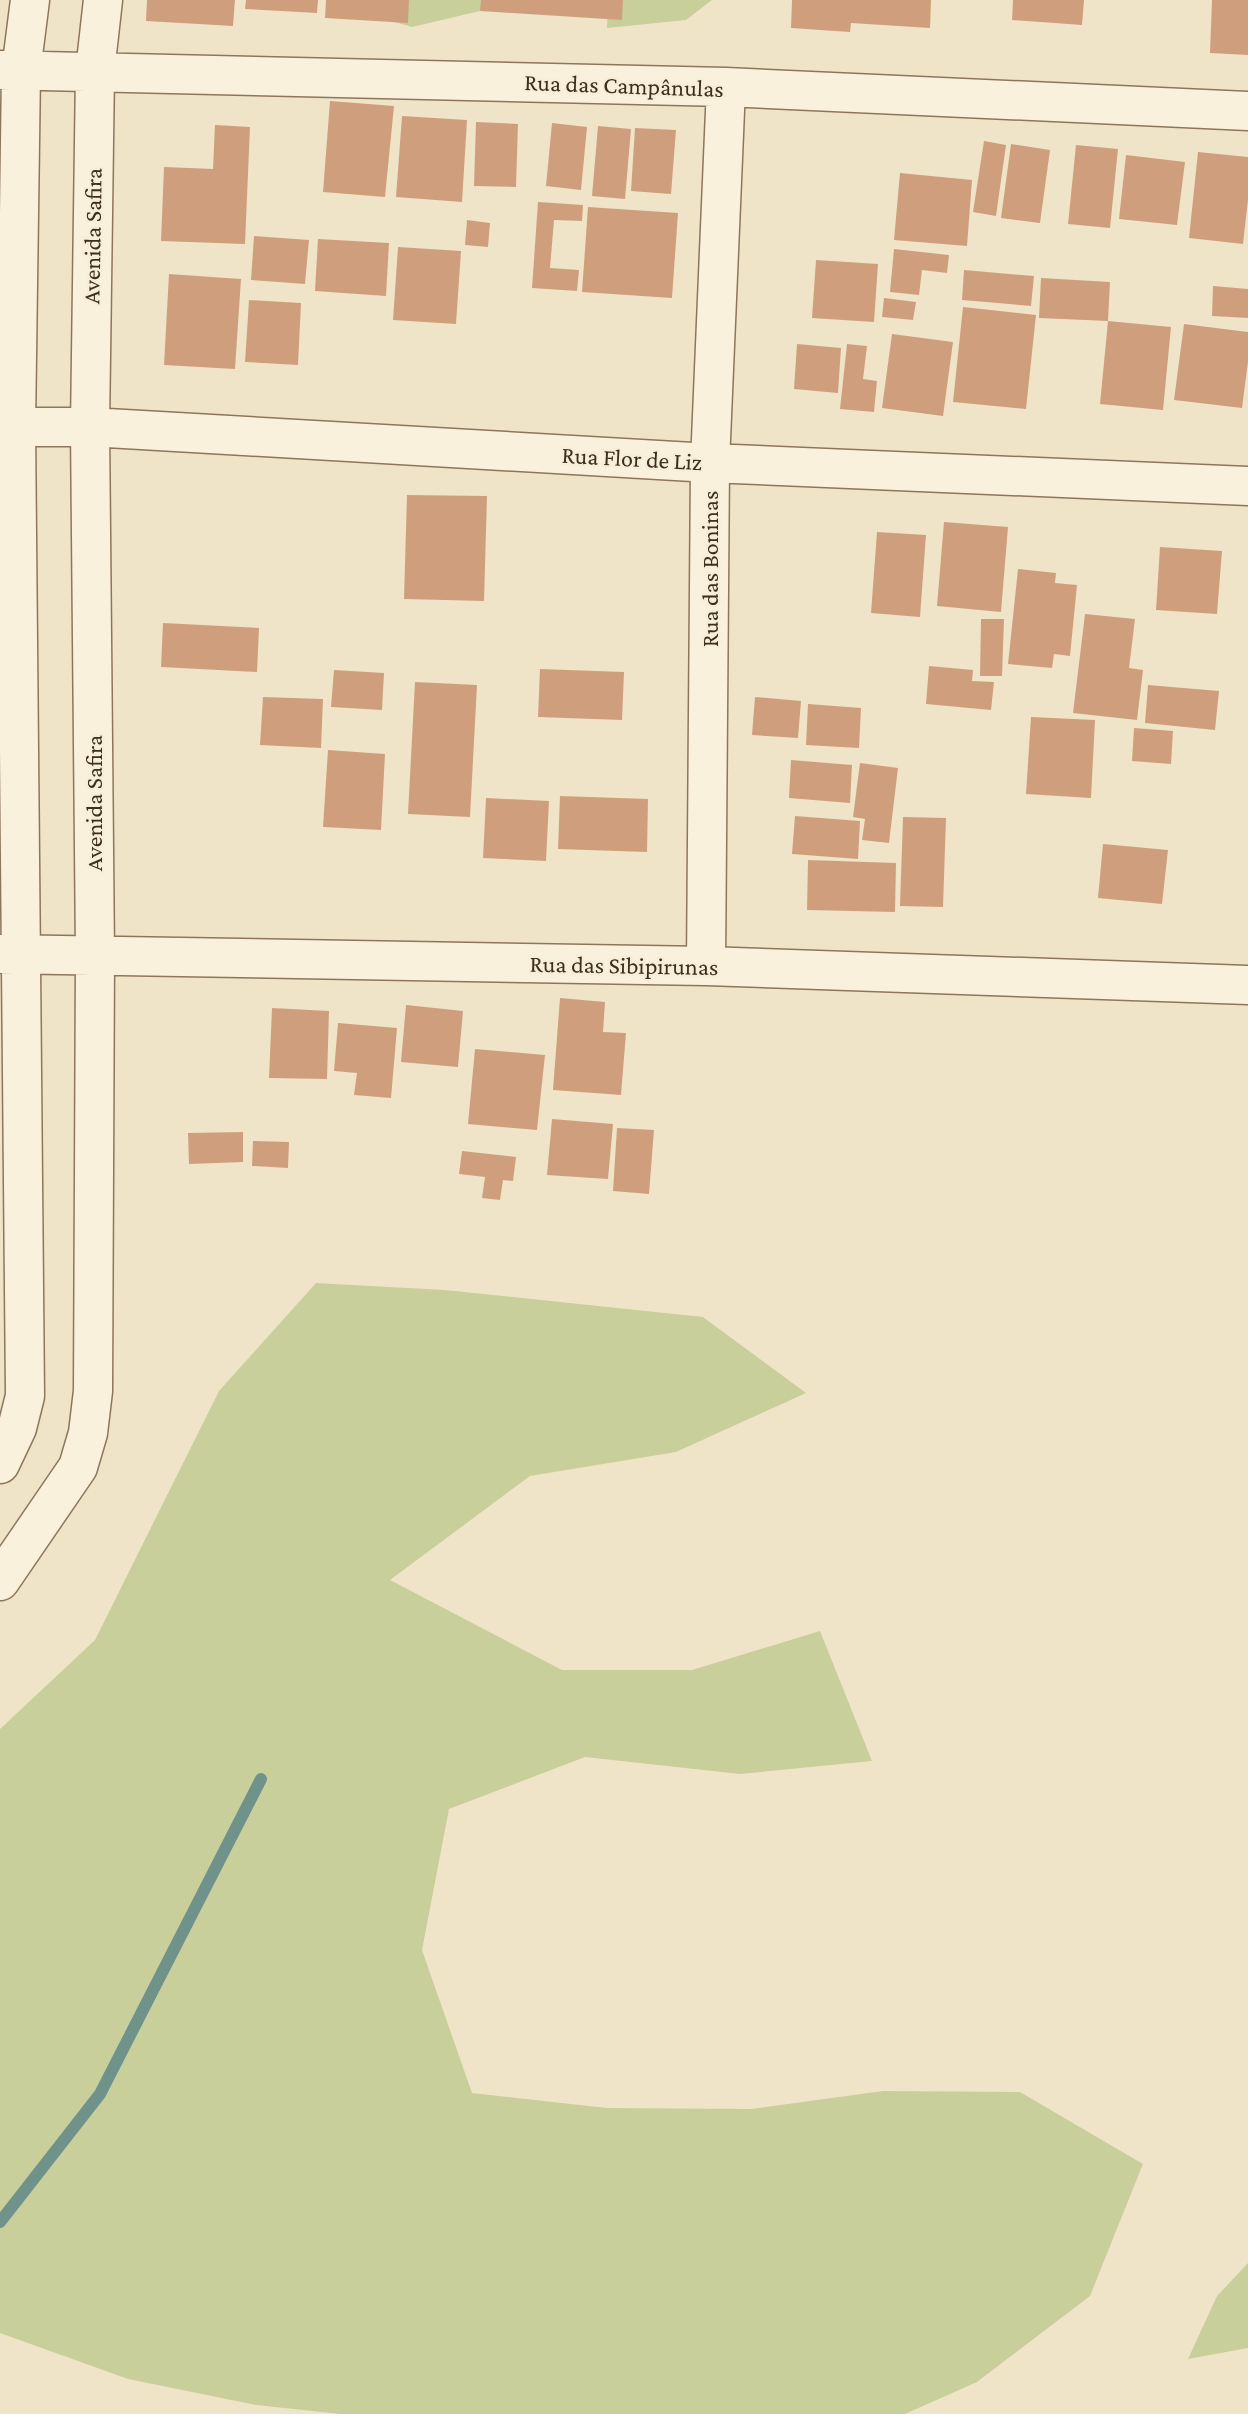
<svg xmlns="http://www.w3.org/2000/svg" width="1248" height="2414" font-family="'Crimson Pro',serif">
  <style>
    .green { fill: #c9cf9b }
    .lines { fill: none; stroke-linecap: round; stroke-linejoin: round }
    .stream { stroke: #6f938a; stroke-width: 12 }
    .building { fill: #cf9f7d }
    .minor-casing { stroke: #8d765c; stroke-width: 41 }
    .minor { stroke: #faf1dc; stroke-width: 38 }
    .labels { text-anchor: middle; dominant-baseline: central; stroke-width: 5; stroke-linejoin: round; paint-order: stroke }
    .street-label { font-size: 24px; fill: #3d2e20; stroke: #f7eed8 }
  </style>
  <rect width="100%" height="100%" fill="#f0e4c8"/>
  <path class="green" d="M342 0H490L480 11 412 27 345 8Z
    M608 0H712L686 20 607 28Z
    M316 1283 445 1290 703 1317 806 1393 676 1452 530 1476 390 1580 562 1670H692L820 1631 872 1761 740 1774 585 1757 449 1809 422 1950 472 2093 607 2108 751 2109 883 2091 1020 2092 1143 2164 1090 2296 977 2382 905 2414H341L256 2405 128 2379 0 2333V1729L95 1640 219 1391Z
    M1248 2263V2348L1188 2359 1217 2296Z"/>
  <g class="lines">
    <path class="stream" d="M0 2222 100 2094 261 1779"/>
  </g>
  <path class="building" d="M147 0H235L233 26 146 21Z
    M246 0H318L317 13 245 9Z
    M326 0H409L408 23 325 18Z
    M481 0H623L622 20 480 11Z
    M792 0H931L930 28 851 23 850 32 791 28Z
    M1013 0H1084L1082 25 1012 20Z
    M1212 0H1248V55L1210 53Z
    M330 101 394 106 385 197 323 192Z
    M402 116 467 120 462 202 396 197Z
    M476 122 518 124 516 187 474 186Z
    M552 123 587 127 581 190 546 186Z
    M215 125 250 127 245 244 161 241 164 167 213 169Z
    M598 126 631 129 625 199 592 196Z
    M635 128 676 130 671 194 631 191Z
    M984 141 1006 145 996 216 973 212Z
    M1011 144 1050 150 1040 223 1001 218Z
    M1076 145 1118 149 1110 228 1068 224Z
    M1198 152 1248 157V200L1243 244 1189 238Z
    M1126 155 1185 162 1177 225 1119 219Z
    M900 173 972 180 967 246 894 240Z
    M538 202 583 205 582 221 554 220 550 268 579 270 577 291 532 288Z
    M588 207 678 213 672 298 582 292Z
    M467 220 490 223 488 247 465 245Z
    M254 236 309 240 305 284 251 280Z
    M318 239 389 243 386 296 315 291Z
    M398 247 461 251 456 324 393 320Z
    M894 249 949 255 947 273 922 270 919 295 890 292Z
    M816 260 878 264 874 322 812 318Z
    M964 270 1034 276 1031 306 962 300Z
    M169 274 241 279 235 369 164 365Z
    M1041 278 1110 282 1108 321 1039 318Z
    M1213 286 1248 289V318L1212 316Z
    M884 298 916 302 913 320 882 317Z
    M249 300 301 303 298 365 245 362Z
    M963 307 1036 315 1026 409 953 402Z
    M1108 321 1171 327 1163 410 1100 404Z
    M1184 324 1248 332V362L1242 408 1174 400Z
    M892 334 953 342 943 416 882 408Z
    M797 344 841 348 838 393 794 389Z
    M847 344 867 346 863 379 877 381 874 412 840 409Z
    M407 495 487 496 484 601 404 599Z
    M944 522 1008 527 1001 612 937 606Z
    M877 532 926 535 920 617 871 613Z
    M1160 547 1222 551 1217 614 1156 610Z
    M1018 569 1056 573 1055 583 1077 585 1070 656 1054 654 1052 668 1008 664Z
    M1085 614 1135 619 1129 668 1143 670 1137 720 1073 713Z
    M981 619H1004L1002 676H980Z
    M163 623 259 628 257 672 161 667Z
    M929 666 973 670 972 681 994 682 991 710 926 704Z
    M540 669 624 672 622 720 538 717Z
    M334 670 384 673 382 710 331 707Z
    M415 682 477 685 470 817 408 814Z
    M1148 685 1219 691 1215 730 1145 723Z
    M263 697 323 699 321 748 260 745Z
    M755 697 801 701 798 738 752 735Z
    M808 704 861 708 859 748 806 745Z
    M1031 717 1095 720 1091 798 1026 794Z
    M1134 728 1173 731 1171 764 1132 761Z
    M328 750 385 754 381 830 323 827Z
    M791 760 852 765 850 803 789 798Z
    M860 763 898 768 889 843 862 840 865 819 853 817Z
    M560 796 648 799 647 852 558 849Z
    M486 798 549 801 546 861 483 858Z
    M795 816 860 821 858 859 792 854Z
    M903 817 946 818 943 907 900 906Z
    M1103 844 1168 850 1162 904 1098 898Z
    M808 860 896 863 895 912 807 910Z
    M560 998 605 1002 603 1032 626 1033 621 1095 553 1090Z
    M406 1005 463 1011 458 1067 401 1062Z
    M272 1008 329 1011 327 1079 269 1078Z
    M338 1023 397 1028 391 1098 354 1095 357 1073 334 1071Z
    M475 1049 545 1055 537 1130 468 1124Z
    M552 1119 613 1124 608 1179 547 1175Z
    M617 1128 654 1130 649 1194 613 1191Z
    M243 1132V1162L189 1164 188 1133Z
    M253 1141 289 1142 288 1168 252 1166Z
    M462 1151 516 1157 513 1181 503 1180 500 1200 482 1198 485 1177 459 1174Z"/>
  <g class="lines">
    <g class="minor-casing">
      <path id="minor" d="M0 70 726 87 1248 111
        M16 427H90L710 463 1248 486
        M0 954 706 966 1248 985
        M706 966 710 463 726 87
        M0 1464 17 1428 25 1396 16 427 21 71 30 0
        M0 1581 78 1467 88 1433 93 1391 95 955 90 427 95 71 103 0"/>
    </g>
    <use href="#minor" class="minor"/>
  </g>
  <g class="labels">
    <g class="street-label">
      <text transform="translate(624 85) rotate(2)">Rua das Campânulas</text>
      <text transform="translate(92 236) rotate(-89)">Avenida Safira</text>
      <text transform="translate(632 458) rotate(3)">Rua Flor de Liz</text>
      <text transform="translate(709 569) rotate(-90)">Rua das Boninas</text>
      <text transform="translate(93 803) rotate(-90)">Avenida Safira</text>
      <text transform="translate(624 965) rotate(1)">Rua das Sibipirunas</text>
    </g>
  </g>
</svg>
